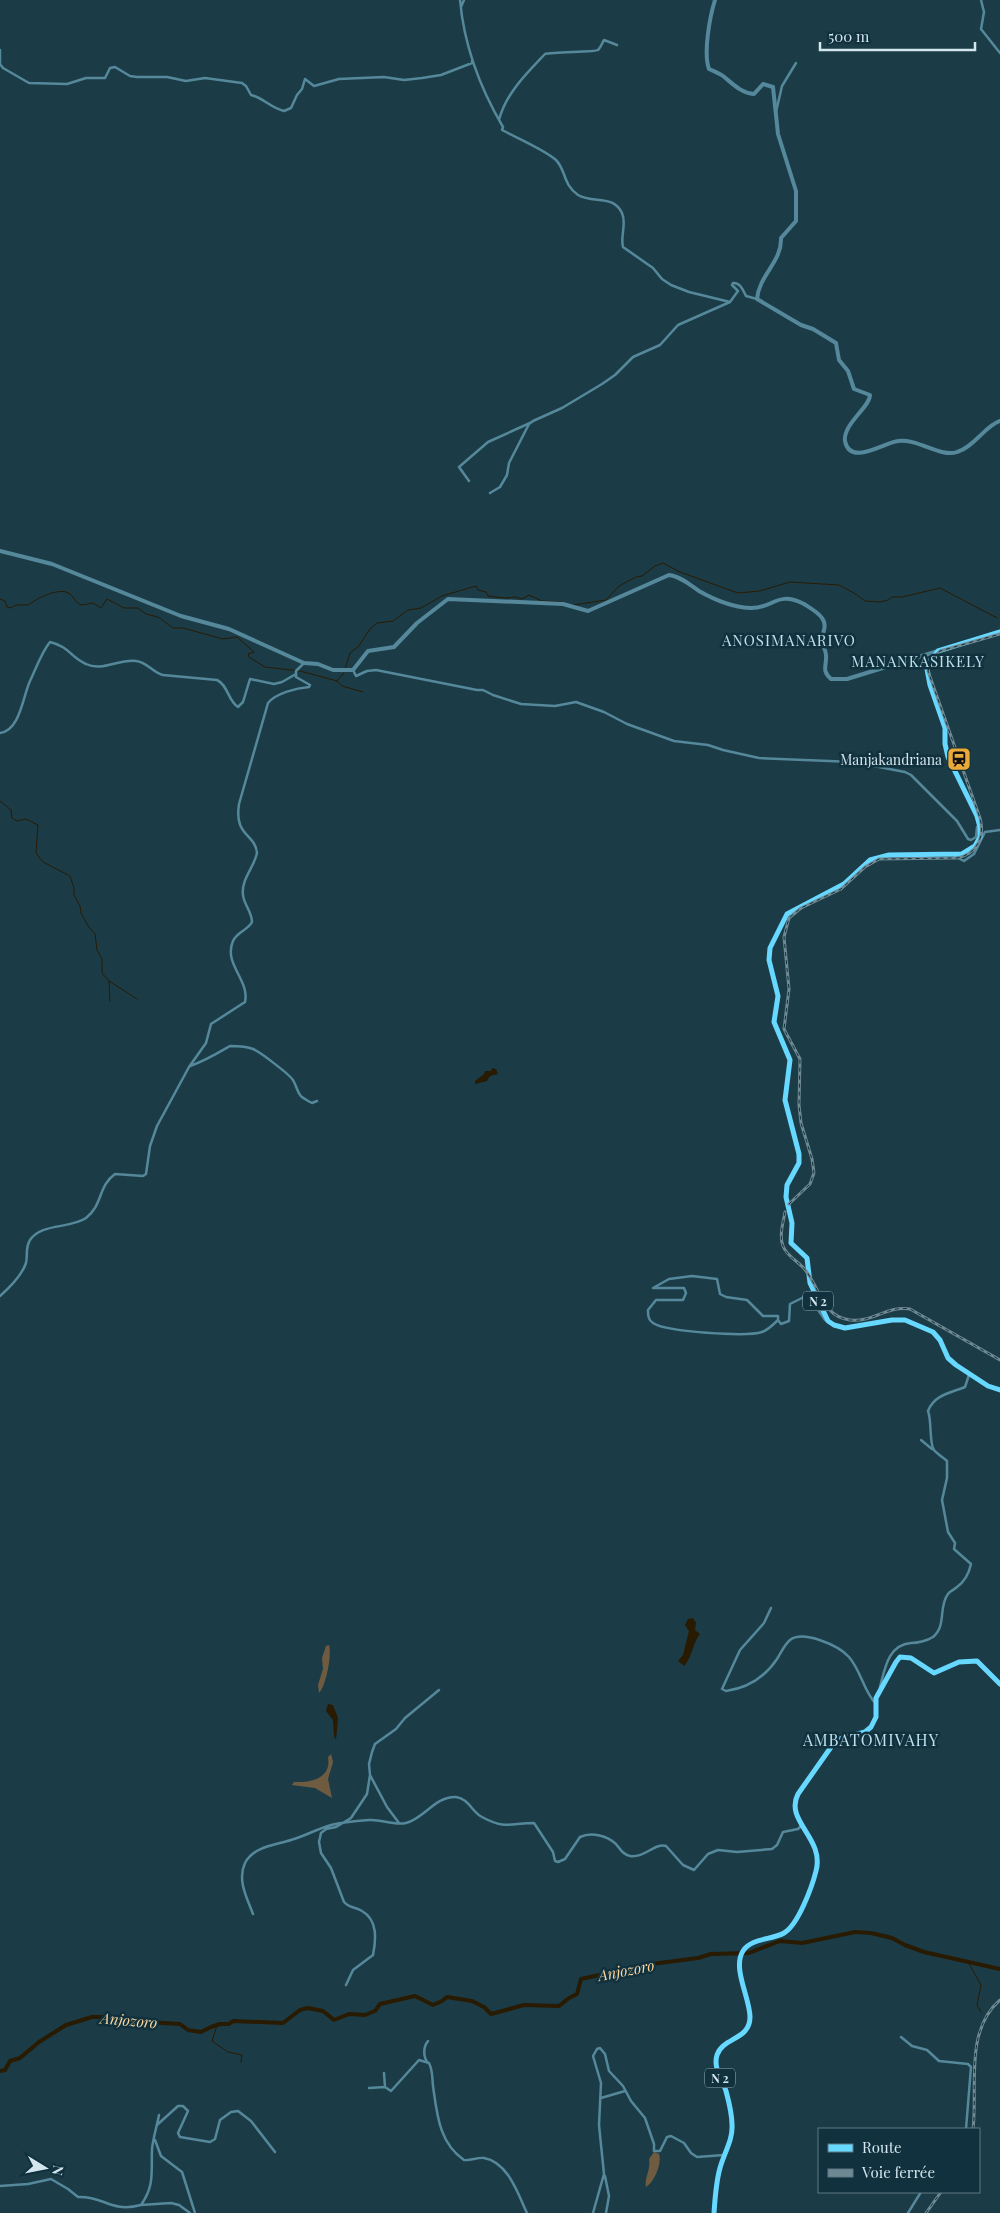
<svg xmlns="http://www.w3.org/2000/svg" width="1000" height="2213" font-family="'Playfair Display',serif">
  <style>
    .green { fill: #6f5c40 }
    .water { fill: #291a02 }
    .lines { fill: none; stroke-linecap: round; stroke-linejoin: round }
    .stream { stroke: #291a02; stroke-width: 1 }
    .river { stroke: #291a02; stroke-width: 4 }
    .minor { stroke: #55889a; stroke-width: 2.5 }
    .tertiary { stroke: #55889a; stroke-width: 4 }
    .primary { stroke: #67d8ff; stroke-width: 5 }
    .rail-casing { stroke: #6f8993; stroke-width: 3 }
    .rail { stroke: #10313d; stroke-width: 1; stroke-dasharray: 4; stroke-linecap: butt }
    .labels { text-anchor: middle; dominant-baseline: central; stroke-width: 5; stroke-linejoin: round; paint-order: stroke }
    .shield { fill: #10313d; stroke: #99b0b8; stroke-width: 1 }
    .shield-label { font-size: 12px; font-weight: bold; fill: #d4e6ed }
    .poi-label { font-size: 14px; fill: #d4e6ed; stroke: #10313d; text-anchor: end }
    .neighbourhood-label { font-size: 15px; letter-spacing: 1px; fill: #bbe0ee; stroke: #10313d }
    .water-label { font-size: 15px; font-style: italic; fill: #fdd79e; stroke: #10313d }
    .quarter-label { font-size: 16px; letter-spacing: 1px; fill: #bbe0ee; stroke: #10313d }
  </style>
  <rect width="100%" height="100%" fill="#1b3c47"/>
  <path class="green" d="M329 1645C332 1655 326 1686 319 1693L318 1685 323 1669 322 1658 326 1646Z
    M331 1754 333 1762 328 1779 332 1798 315 1788 292 1785 294 1782C311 1783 332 1778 328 1757Z
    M654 2152 659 2154C662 2163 655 2181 646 2187 644 2178 651 2171 649 2159Z"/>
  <path class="water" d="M492 1068 496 1069 498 1074 490 1076 487 1081 475 1084V1081L484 1074 485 1071H491Z
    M693 1618 696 1623 695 1630 700 1634C692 1644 693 1656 684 1666L678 1661 683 1655 689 1631 685 1625 688 1619Z
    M328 1704 333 1705 338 1718 336 1740 334 1736 333 1720 326 1711Z"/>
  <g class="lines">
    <path class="stream" d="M0 599 5 601 7 607 11 608 16 605H28C36 599 60 586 70 594 74 597 76 604 82 605 85 605 90 603 93 603L101 608 107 599 124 608H138L146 614 158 617 173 628H183L223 639 237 637 254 652 248 654 249 657 265 667 300 671 337 681 344 673
      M573 605 606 600 619 586 636 577 642 576 655 566 663 563 680 572 738 593 760 591 790 582 839 585 854 593 865 601 880 602 888 600 892 597H902L940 588 997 618
      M345 669 350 653 359 646 369 630 377 623 393 621 408 610 421 608 442 596 476 586 478 590 486 592 488 596 505 598 516 597 522 599 529 595 542 601 562 602
      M337 681 342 686 363 692
      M0 801 11 810 12 818 17 821 26 819 38 825 36 853 43 862 70 876 74 888V895L80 906 81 913 88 926 95 934 97 950 102 959V973L109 981 137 999
      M109 981 110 1001
      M968 1962 981 1985 977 2005 981 2012
      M217 2025 212 2041 228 2052 242 2055 241 2062"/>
    <path class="river" d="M0 2071 5 2070 10 2061 20 2058 39 2042 66 2025 92 2017H107L117 2022 130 2021 180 2024 188 2030 201 2032 211 2027 220 2024H229L233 2021 283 2023 300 2010 308 2008 323 2011 334 2020 349 2014 365 2015 375 2011 380 2004 415 1996 433 2005 442 2001 447 1997 472 2001 484 2007 491 2014 495 2013 524 2005 559 2006 569 1998 577 1994 581 1979 644 1965 698 1958 711 1954 749 1953 780 1941 802 1943 855 1932 871 1933 892 1938 905 1945 924 1952 1000 1969"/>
    <path class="minor" d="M460 0C464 45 480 88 503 127L502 130C517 138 545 150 556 160 566 170 563 185 578 195 593 204 613 194 622 213 627 224 620 236 623 247L653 268 662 279 671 285 689 292 730 302
      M981 0 984 12 981 29 1000 53
      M461 7 464 0
      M0 50V64L3 68 29 83 67 84 86 78H105L110 68 115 67 130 76 137 77H167L186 81 205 78 242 83 246 86 251 95C262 97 271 108 284 111L291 108 297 95 302 89 305 79 314 86 339 79 384 77 404 80 422 78 441 75 472 63V61
      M776 112 782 86 796 63
      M499 120C506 93 527 73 545 54 554 52 595 52 598 50 601 47 602 43 604 40L617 45
      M469 481 459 467 488 442 530 423
      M490 493 500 487 507 475 509 463 529 424 533 421 562 408 602 384 615 375 633 357 660 345 678 325 730 302 738 291 732 285 733 283C740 282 743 290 746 296L757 299
      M353 670 356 676 367 671 376 670 477 690H483L493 695 521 704 555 706 576 702 604 712 627 724 674 741 708 745 723 750 759 758 853 762 905 772 911 775 957 821 968 839 971 840 976 837 977 827H980
      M0 733C20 731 23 696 30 681 36 669 41 653 50 642 70 647 70 657 86 664 102 672 118 659 136 661 147 662 152 672 163 675L217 680C228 685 228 701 238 707L243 702 250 679 274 684 282 682 296 674
      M954 856 964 861 974 854 985 832 1000 830
      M190 1066C205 1061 218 1053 230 1046 238 1046 246 1046 253 1049 260 1052 289 1074 293 1080 301 1095 295 1094 312 1103L317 1101
      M653 1288 669 1279 692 1276 717 1279 720 1294 726 1297 747 1300 763 1316H778V1320L781 1324 789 1321 790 1304 806 1296 812 1301 825 1320H827
      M654 1288H684L686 1293 683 1300H656L648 1310C648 1315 648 1320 653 1323 666 1332 747 1337 762 1332 768 1330 773 1325 778 1320
      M0 1296C9 1288 22 1275 26 1263 28 1255 25 1248 30 1240 41 1223 70 1229 86 1218 103 1205 98 1186 115 1174L143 1176 146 1174 150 1146 157 1126 189 1067 206 1043 211 1024 245 1002C250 980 223 964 233 941 237 932 248 930 252 922 252 912 244 905 243 895 241 879 254 868 257 853 255 833 234 837 239 804L268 703C276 693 297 688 309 687L310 685 296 677V671L304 663
      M921 1440 932 1449
      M771 1608 764 1623 740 1650 722 1689 726 1691C747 1688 765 1677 777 1659 781 1653 784 1645 790 1640 803 1630 838 1645 849 1657 861 1671 863 1689 875 1703
      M880 1687C885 1668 888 1645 911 1643 917 1643 927 1641 933 1637 947 1625 938 1607 948 1594 950 1591 954 1590 957 1587 964 1582 969 1573 971 1564L954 1549 955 1543 948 1532 942 1500 947 1478V1461C943 1457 937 1454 934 1450 929 1444 932 1421 928 1411 934 1395 950 1393 965 1387L969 1375
      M399 1823 387 1807 370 1775 369 1764 372 1752 375 1744 396 1729 405 1718 439 1690
      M253 1914C247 1898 237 1880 245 1863 254 1846 276 1845 291 1840 305 1836 317 1829 331 1825 343 1822 356 1821 369 1820 381 1819 394 1826 406 1823 424 1819 435 1796 456 1797 469 1799 472 1812 482 1817 506 1830 511 1823 534 1823L553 1852 555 1861 558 1862 565 1859 580 1837C591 1832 606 1835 616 1844 620 1849 623 1855 630 1856 645 1858 654 1843 666 1846L683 1865 694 1870 708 1854 718 1850 737 1852 772 1849 777 1845 783 1832 798 1829 802 1825
      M346 1985 353 1970 373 1955C376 1940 378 1920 362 1911 356 1907 349 1908 344 1902L331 1868 321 1853 319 1842 321 1833 326 1829 336 1827 351 1818 367 1794 370 1775
      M901 2037 912 2046 927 2050 939 2061 968 2064 971 2067 966 2129
      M428 2063C423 2057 423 2047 428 2041
      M384 2073 385 2087 391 2091 419 2060 429 2063C433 2071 432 2078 433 2086 437 2114 439 2143 464 2160 471 2161 477 2157 484 2158 508 2162 518 2194 527 2213
      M369 2088 385 2087
      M601 2098 625 2091
      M157 2125 178 2106H183L188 2111 178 2133 180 2137 210 2142 215 2139 220 2120 231 2112 238 2111 251 2121 275 2152
      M155 2140 161 2156 182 2172 195 2213
      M605 2176 609 2196 606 2213
      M0 2186 28 2184 51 2179 68 2189 78 2197C105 2196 110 2213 141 2205 155 2185 151 2172 152 2149 153 2138 157 2126 159 2115
      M141 2205 171 2203 179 2205 190 2213
      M593 2213 604 2174 599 2125 601 2083 593 2056 597 2049 600 2048 605 2054 609 2071 623 2086 631 2101 645 2118 654 2144V2151H660L667 2137 671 2136 684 2143 691 2153 697 2157 724 2155
      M908 2213 921 2192"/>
    <path class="tertiary" d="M715 0C710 16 703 53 709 69 713 71 719 73 723 76 733 84 741 93 754 94L763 84 773 87 778 134 796 191V221L781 238C782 262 759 275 757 299L801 325 813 329 836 343 839 360 848 371 854 389 870 395C870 407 843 424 845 441 850 467 885 442 898 441 917 438 941 458 957 452 974 447 985 426 1000 421
      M0 551 52 564 181 616 229 629 304 663 318 664 333 670H353L368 651 394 647 417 623 448 599 563 604 588 611 669 575C680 576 690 585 699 591 713 599 733 607 750 608 774 609 776 590 804 604 810 608 818 612 822 618 828 626 822 632 822 640 822 645 826 650 826 655 827 666 821 670 831 679H847L938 651"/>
    <path class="primary" d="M1000 632 938 651 928 663 927 669 930 685 945 728V744L948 757 977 816 980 827V837L975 846 962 854 889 855 870 860 844 884 787 914 770 948 769 960 778 996 774 1022 790 1060 785 1100 799 1154V1163L787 1185 786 1197 792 1223 791 1243 807 1258 810 1283 828 1321 834 1325 845 1328 892 1320H905L933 1332 940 1340 948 1358 956 1365 988 1386 1000 1390
      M714 2213C715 2198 716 2182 720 2168 724 2153 733 2140 732 2125 732 2113 729 2102 726 2091 722 2079 713 2068 717 2055 723 2037 750 2040 750 2017 750 1998 732 1968 743 1951 751 1938 772 1940 784 1933 798 1925 812 1887 816 1871 825 1838 784 1821 798 1794L836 1740 865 1732 871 1727 876 1717V1698L896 1662 900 1657 911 1658 934 1673 959 1662 977 1661 1000 1684"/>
    <g class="rail-casing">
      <path id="rail" d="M789 1204 810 1184 814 1173 812 1159 801 1123 799 1105 800 1059 784 1029 789 989 784 937 789 918 801 908 841 889 865 867 879 859 957 858C977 854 985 837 980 818L928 671 932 659 940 651 1000 634
        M785 1212C783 1223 779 1236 783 1246 787 1257 800 1262 806 1271 820 1289 823 1317 850 1320 872 1323 888 1305 910 1309L1000 1360
        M973 2129C978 2087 964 2031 1000 2000
        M926 2213 941 2192"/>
    </g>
    <use href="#rail" class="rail"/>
  </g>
  <defs>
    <g id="station-square" transform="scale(1.25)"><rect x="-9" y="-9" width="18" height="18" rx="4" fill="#eaaa39" stroke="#10313d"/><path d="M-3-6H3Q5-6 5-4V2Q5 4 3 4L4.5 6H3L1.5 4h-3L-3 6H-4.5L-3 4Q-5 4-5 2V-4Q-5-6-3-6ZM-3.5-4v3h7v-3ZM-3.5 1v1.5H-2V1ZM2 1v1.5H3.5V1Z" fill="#111"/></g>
  </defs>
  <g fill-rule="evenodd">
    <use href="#station-square" x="959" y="759"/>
  </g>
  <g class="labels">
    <g class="shield">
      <rect x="803" y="1291.5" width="30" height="19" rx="4"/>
      <rect x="705" y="2068.5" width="30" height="19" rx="4"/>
    </g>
    <g class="shield-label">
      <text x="818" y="1301">N 2</text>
      <text x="720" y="2078">N 2</text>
    </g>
    <g class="poi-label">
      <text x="942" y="759">Manjakandriana</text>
    </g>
    <g class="neighbourhood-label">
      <text x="789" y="640">ANOSIMANARIVO</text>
      <text x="918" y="661">MANANKASIKELY</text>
    </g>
    <g class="water-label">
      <text transform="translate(626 1970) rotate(-11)">Anjozoro</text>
      <text transform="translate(129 2020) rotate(5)">Anjozoro</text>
    </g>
    <g class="quarter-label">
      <text x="871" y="1739">AMBATOMIVAHY</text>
    </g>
  </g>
  <rect x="818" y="2128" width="162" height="65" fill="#10313d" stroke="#5e7983"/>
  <rect x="828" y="2144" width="25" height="8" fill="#67d8ff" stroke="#5e7983"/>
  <text x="862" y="2153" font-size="15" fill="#d4e6ed">Route</text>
  <rect x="828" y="2169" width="25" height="8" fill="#6f8993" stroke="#5e7983"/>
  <text x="862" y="2178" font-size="15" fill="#d4e6ed">Voie ferrée</text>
  <g transform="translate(45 2168) rotate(100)" stroke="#10313d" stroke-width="4" paint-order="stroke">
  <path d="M0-4L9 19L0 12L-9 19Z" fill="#d4e6ed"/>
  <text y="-8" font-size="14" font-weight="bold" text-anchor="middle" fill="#d4e6ed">N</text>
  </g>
  <path d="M820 42v8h155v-8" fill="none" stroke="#d4e6ed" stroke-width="2.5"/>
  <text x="828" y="42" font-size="15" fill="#d4e6ed" stroke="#10313d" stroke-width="4" paint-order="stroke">500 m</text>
</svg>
